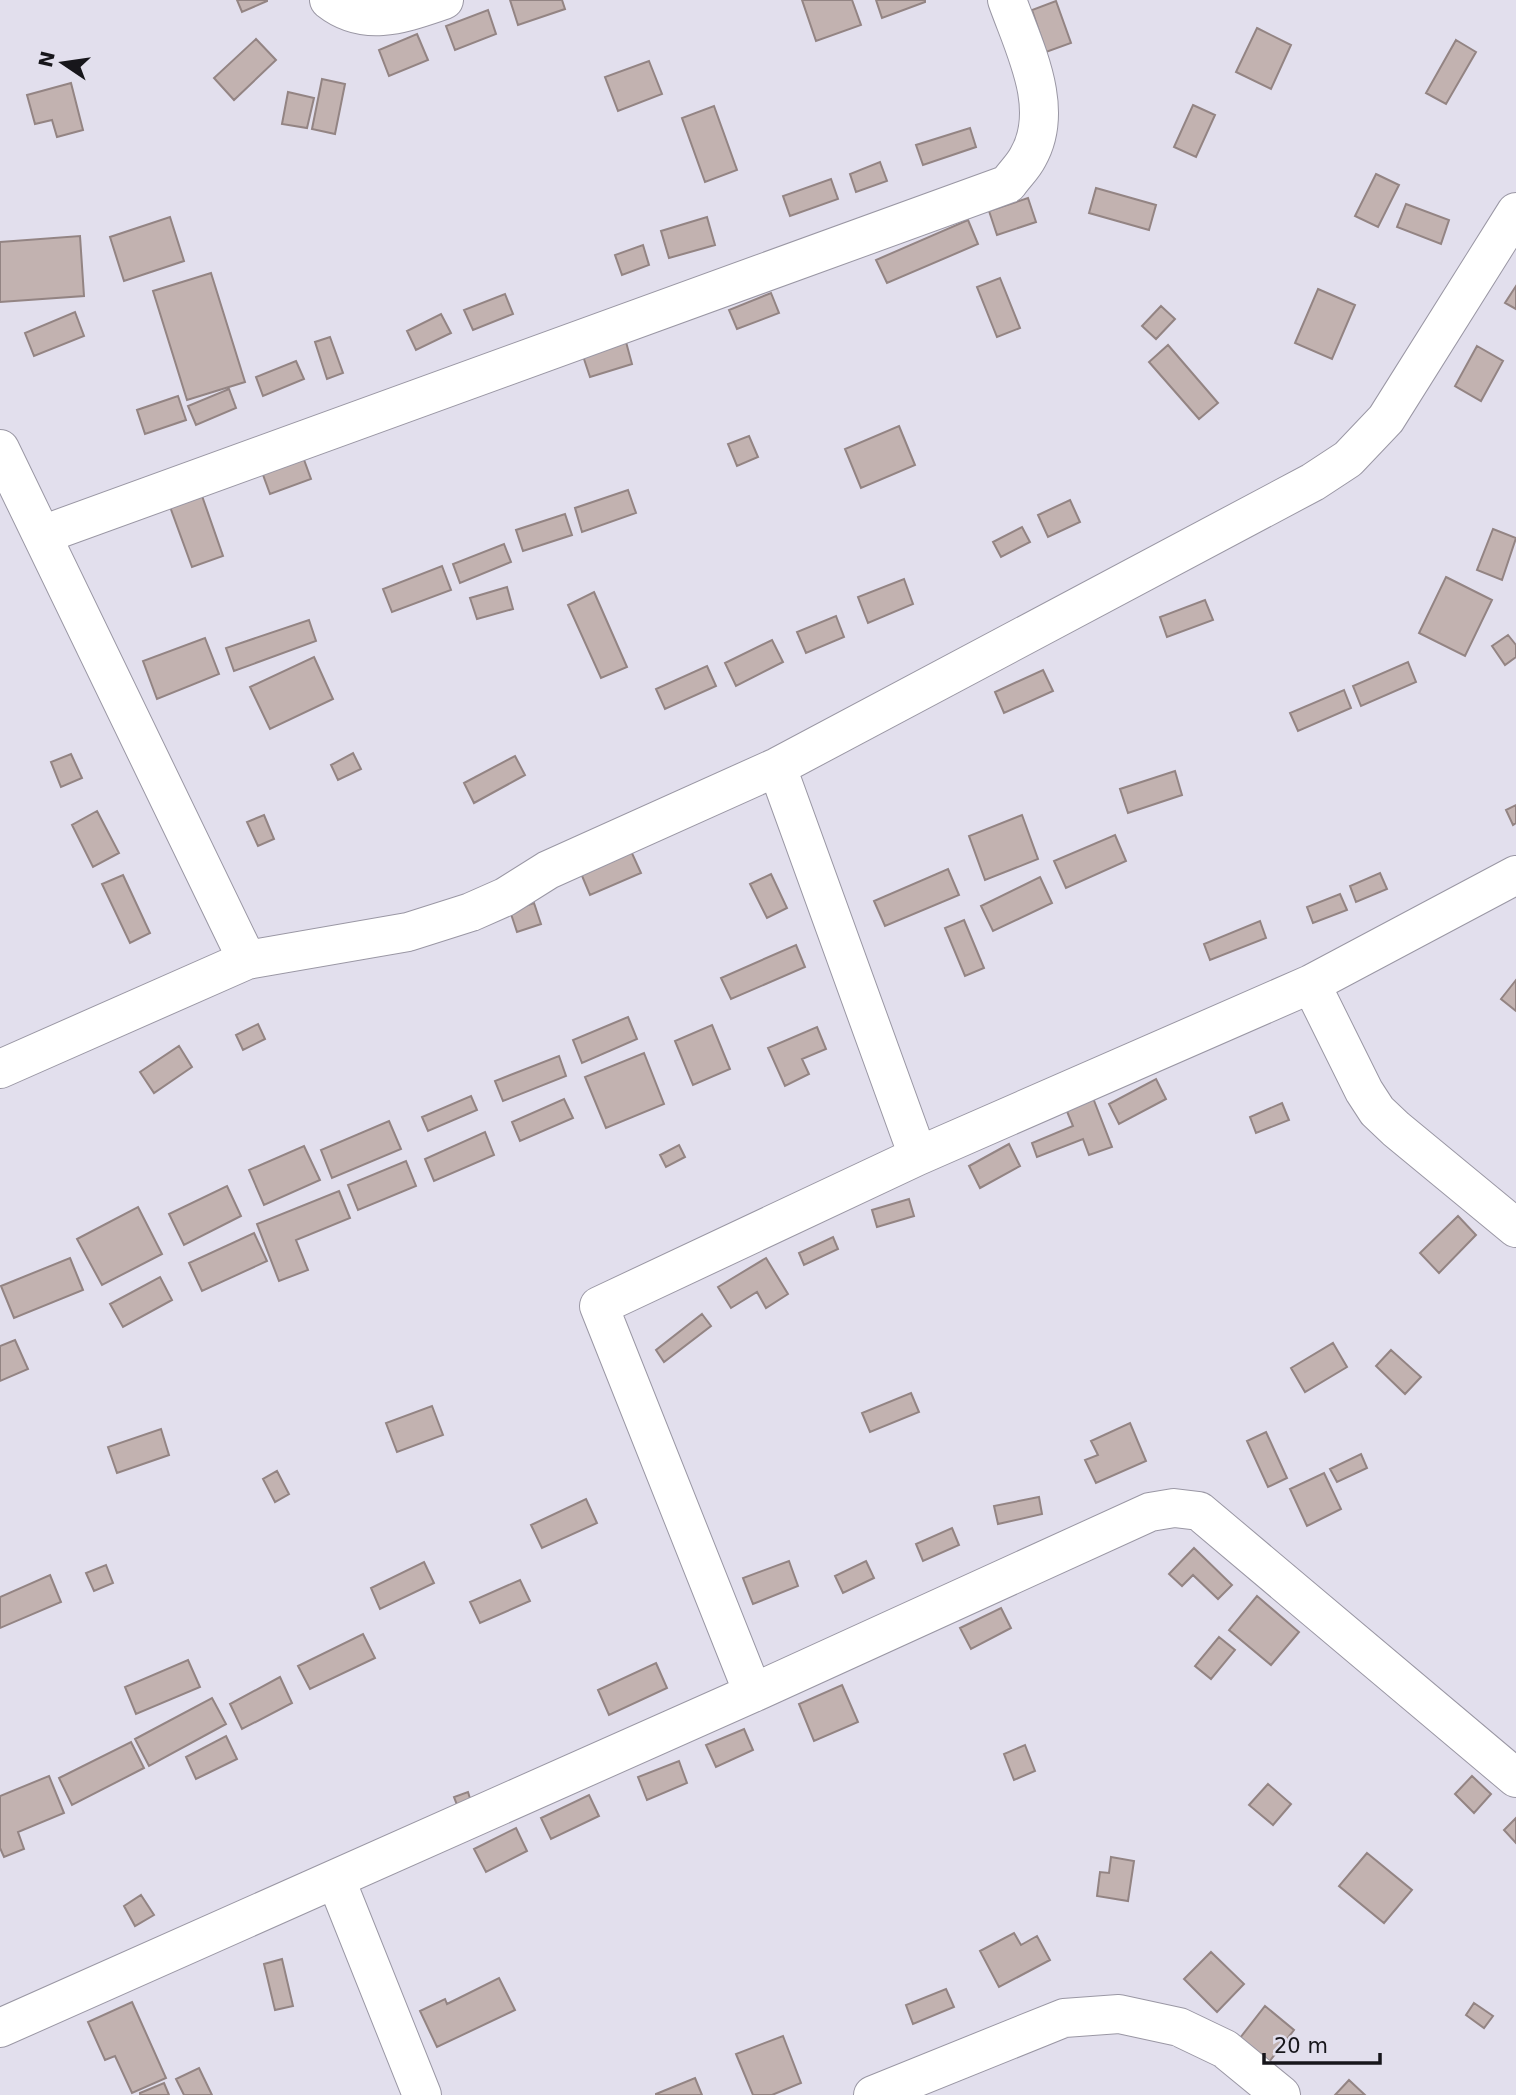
<svg xmlns="http://www.w3.org/2000/svg" width="1516" height="2095" font-family="'DejaVu Sans',sans-serif">
  <style>
    .building { fill: #c2b2b0; stroke: #938483; stroke-width: 2 }
    .lines { fill: none; stroke-linecap: round; stroke-linejoin: round }
    .minor-casing { stroke: #9a97a4; stroke-width: 40 }
    .minor { stroke: #fff; stroke-width: 38 }
  </style>
  <rect width="100%" height="100%" fill="#e2dfed"/>
  <path class="building" d="M237 0H267V1L242 12Z
    M510 0H562L565 9 518 25Z
    M802 0H852L861 25 816 41Z
    M876 0H925V2L882 18Z
    M1056 1 1071 43 1046 52 1032 10Z
    M488 10 496 34 455 50 446 26Z
    M1257 28 1291 45 1271 89 1236 72Z
    M417 34 428 60 389 76 379 50Z
    M256 39 276 60 234 100 214 78Z
    M1456 40 1476 52 1446 104 1426 93Z
    M649 61 662 94 618 111 605 77Z
    M322 79 345 84 335 134 312 129Z
    M71 83 83 130 57 137 52 120 35 124 27 95Z
    M288 92 314 98 307 128 282 124Z
    M1193 105 1215 115 1196 157 1174 147Z
    M714 106 737 170 705 182 682 118Z
    M970 128 976 147 923 165 916 145Z
    M880 162 887 181 856 192 850 174Z
    M1376 174 1399 185 1378 227 1355 216Z
    M831 179 838 199 790 216 783 196Z
    M1096 188 1156 205 1149 230 1089 213Z
    M1028 198 1036 222 997 235 989 211Z
    M1406 204 1449 220 1441 244 1397 227Z
    M170 217 184 261 124 281 110 237Z
    M707 217 715 245 669 258 661 231Z
    M968 220 978 244 887 283 876 260Z
    M80 236 84 296 0 302V242Z
    M643 245 649 265 622 275 615 255Z
    M211 273 245 382 187 400 153 291Z
    M1000 278 1020 328 997 337 977 287Z
    M1516 286V309L1505 303Z
    M1318 289 1355 305 1332 359 1295 343Z
    M771 293 779 313 737 329 729 310Z
    M505 294 513 314 473 330 464 310Z
    M1161 306 1175 319 1156 339 1142 326Z
    M75 312 84 336 34 356 25 333Z
    M441 314 451 333 416 350 407 331Z
    M330 337 343 373 327 379 315 342Z
    M626 342 632 364 590 377 583 356Z
    M1168 345 1218 403 1199 419 1149 362Z
    M1477 346 1503 361 1481 401 1455 386Z
    M296 361 304 379 263 396 256 377Z
    M229 389 236 408 196 425 188 406Z
    M178 396 186 420 145 434 137 410Z
    M899 426 915 465 861 488 845 449Z
    M749 436 758 457 737 466 728 444Z
    M303 457 311 479 270 494 262 472Z
    M628 490 636 513 582 532 575 508Z
    M201 493 223 556 192 567 169 504Z
    M1070 500 1080 522 1048 537 1038 515Z
    M565 514 572 535 523 551 516 530Z
    M1022 527 1030 542 1001 557 993 542Z
    M1493 529 1516 538 1502 580 1477 570Z
    M504 544 511 562 460 583 453 564Z
    M442 566 451 590 392 612 383 589Z
    M1446 577 1492 600 1465 656 1419 633Z
    M904 579 913 604 868 623 858 597Z
    M507 587 513 609 477 619 470 598Z
    M594 592 627 667 601 678 568 605Z
    M1205 600 1213 620 1167 637 1160 617Z
    M836 616 844 637 806 653 797 632Z
    M309 620 316 641 234 671 226 648Z
    M1508 635 1516 645V657L1505 665 1492 646Z
    M205 638 219 674 157 699 143 661Z
    M772 640 783 662 736 686 725 663Z
    M314 657 333 699 270 729 250 687Z
    M1408 662 1416 682 1361 706 1353 686Z
    M707 666 716 686 665 709 656 689Z
    M1043 670 1053 691 1004 713 995 692Z
    M1344 690 1351 708 1298 731 1290 713Z
    M353 753 361 769 338 780 331 765Z
    M71 754 82 778 61 787 51 762Z
    M515 756 525 775 474 803 464 783Z
    M1175 771 1182 795 1128 813 1120 789Z
    M1516 805V823L1513 825 1506 810Z
    M97 811 119 853 93 867 72 825Z
    M264 815 274 839 258 846 247 822Z
    M1022 815 1038 859 985 880 969 836Z
    M1115 835 1126 861 1066 888 1054 861Z
    M630 849 641 873 590 895 580 871Z
    M948 869 959 895 885 926 874 901Z
    M1380 873 1387 889 1356 902 1350 886Z
    M771 874 787 908 767 918 750 884Z
    M123 875 150 933 130 943 102 884Z
    M1040 877 1052 903 993 931 981 906Z
    M1340 894 1347 910 1313 923 1307 907Z
    M534 903 541 924 517 932 510 911Z
    M964 920 984 968 965 976 945 928Z
    M1260 921 1266 938 1210 960 1204 944Z
    M796 945 805 967 731 999 721 978Z
    M1516 980V1011L1501 999Z
    M628 1017 637 1039 582 1063 573 1040Z
    M258 1024 265 1039 243 1050 236 1035Z
    M712 1025 730 1069 693 1085 675 1041Z
    M817 1027 826 1049 802 1059 809 1074 785 1086 768 1048Z
    M179 1046 192 1067 154 1093 140 1072Z
    M644 1053 664 1104 606 1128 585 1077Z
    M559 1056 566 1076 503 1101 495 1081Z
    M1156 1079 1166 1099 1119 1124 1109 1104Z
    M471 1096 477 1110 428 1131 422 1117Z
    M1093 1098 1112 1147 1089 1155 1083 1139 1037 1157 1032 1143 1073 1126 1066 1109Z
    M564 1099 573 1118 520 1141 512 1122Z
    M1282 1103 1289 1120 1256 1133 1250 1117Z
    M389 1121 401 1149 332 1178 321 1150Z
    M485 1132 494 1155 434 1181 425 1159Z
    M1009 1144 1020 1166 980 1188 969 1166Z
    M679 1145 685 1157 666 1167 660 1155Z
    M304 1146 320 1180 264 1205 249 1170Z
    M406 1161 416 1186 358 1210 348 1185Z
    M227 1186 241 1216 184 1245 169 1214Z
    M339 1191 350 1218 296 1240 308 1270 279 1281 257 1224Z
    M909 1199 914 1216 877 1227 872 1210Z
    M138 1207 162 1254 102 1285 77 1239Z
    M1458 1216 1476 1235 1439 1273 1420 1253Z
    M254 1233 267 1261 202 1291 189 1263Z
    M833 1237 838 1249 804 1265 799 1253Z
    M70 1258 83 1290 14 1318 1 1286Z
    M766 1258 788 1294 766 1308 757 1292 731 1308 718 1287Z
    M160 1277 172 1300 123 1327 110 1304Z
    M702 1314 711 1326 664 1362 656 1350Z
    M15 1340 28 1369 0 1381V1346Z
    M1333 1343 1347 1367 1305 1392 1291 1368Z
    M1391 1350 1421 1377 1405 1394 1376 1366Z
    M911 1393 919 1412 870 1432 862 1413Z
    M432 1406 443 1435 397 1452 386 1423Z
    M1130 1423 1146 1461 1096 1483 1085 1460 1098 1455 1091 1441Z
    M161 1429 169 1455 117 1473 108 1447Z
    M1266 1432 1287 1478 1268 1487 1247 1441Z
    M1361 1454 1367 1468 1337 1482 1330 1469Z
    M277 1471 289 1494 275 1502 263 1479Z
    M1324 1473 1341 1509 1307 1526 1290 1489Z
    M1039 1497 1042 1514 998 1524 994 1506Z
    M586 1499 597 1523 542 1548 531 1525Z
    M952 1528 959 1545 923 1561 916 1544Z
    M1194 1548 1232 1585 1218 1599 1193 1575 1182 1586 1169 1574Z
    M789 1561 798 1586 753 1604 743 1578Z
    M866 1561 874 1578 843 1593 835 1576Z
    M424 1562 434 1583 380 1609 371 1588Z
    M106 1565 113 1583 94 1591 86 1573Z
    M50 1575 61 1602 0 1628V1597Z
    M520 1580 530 1601 480 1623 470 1602Z
    M1257 1596 1299 1632 1271 1665 1229 1630Z
    M1001 1608 1011 1628 971 1649 960 1628Z
    M363 1634 375 1658 310 1689 298 1666Z
    M1219 1637 1235 1650 1211 1679 1195 1666Z
    M188 1660 200 1687 136 1714 125 1687Z
    M656 1663 667 1688 609 1715 598 1690Z
    M280 1677 292 1703 242 1729 230 1704Z
    M842 1685 858 1722 814 1741 799 1704Z
    M212 1698 226 1724 149 1766 135 1739Z
    M744 1729 753 1750 716 1767 706 1745Z
    M226 1736 237 1759 196 1779 186 1757Z
    M131 1742 144 1768 72 1805 59 1778Z
    M1025 1745 1035 1771 1014 1780 1004 1754Z
    M679 1761 687 1783 647 1800 638 1777Z
    M49 1776 64 1813 18 1832 24 1849 4 1857 0 1848V1796Z
    M1472 1776 1491 1794 1474 1813 1455 1794Z
    M1268 1784 1291 1804 1273 1825 1249 1805Z
    M468 1792 472 1805 459 1810 454 1797Z
    M589 1795 599 1816 551 1839 541 1818Z
    M1516 1818V1843L1504 1830Z
    M516 1828 527 1851 486 1872 474 1849Z
    M1367 1853 1412 1890 1384 1923 1339 1886Z
    M1111 1857 1134 1861 1128 1901 1097 1896 1100 1872 1109 1873Z
    M141 1895 154 1915 135 1926 124 1906Z
    M1014 1933 1021 1945 1037 1936 1050 1960 999 1987 980 1951Z
    M1211 1952 1244 1984 1217 2012 1184 1979Z
    M282 1959 293 2006 275 2010 264 1964Z
    M499 1978 515 2010 437 2047 420 2011 445 1999 447 2004Z
    M946 1989 954 2007 913 2024 906 2005Z
    M132 2002 166 2078 132 2093 115 2056 105 2060 88 2022Z
    M1474 2003 1493 2016 1484 2028 1466 2015Z
    M1265 2006 1294 2030 1269 2062 1240 2038Z
    M783 2036 801 2083 772 2095H753L736 2054Z
    M199 2068 212 2095H184L176 2079Z
    M695 2078 702 2095H656V2094Z
    M1349 2080 1365 2095H1335Z
    M164 2083 169 2095H140V2093Z"/>
  <g class="lines">
    <g class="minor-casing">
      <path id="minor" d="M329 0C366 29 405 13 444 0
        M0 449 247 960
        M42 535 1008 184C1014 175 1023 167 1028 157 1056 108 1024 48 1007 0
        M777 767 918 1156
        M1311 984 1364 1091 1377 1111 1396 1129 1516 1228
        M0 1069 247 960 408 932 471 912 505 897 548 870 777 767 1313 482 1348 459 1386 419 1516 212
        M753 1693 599 1306 918 1156 1311 984 1516 875
        M336 1880 422 2095
        M0 2028 753 1693 1150 1512 1174 1508 1199 1511 1516 1778
        M873 2095 1064 2018 1119 2014 1179 2027 1225 2049 1281 2095"/>
    </g>
    <use href="#minor" class="minor"/>
  </g>
  <g transform="translate(63 63) rotate(283)" stroke="#e2dfed" stroke-width="5" paint-order="stroke">
  <path d="M0-5L12 26L0 18L-12 26Z" fill="#17161b"/>
  <text y="-10" font-size="19" font-weight="bold" text-anchor="middle" fill="#17161b">N</text>
  </g>
  <path d="M1264 2053v10h116v-10" fill="none" stroke="#17161b" stroke-width="3.5"/>
  <text x="1274" y="2053" font-size="21" fill="#17161b" stroke="#e2dfed" stroke-width="5" paint-order="stroke">20 m</text>
</svg>
